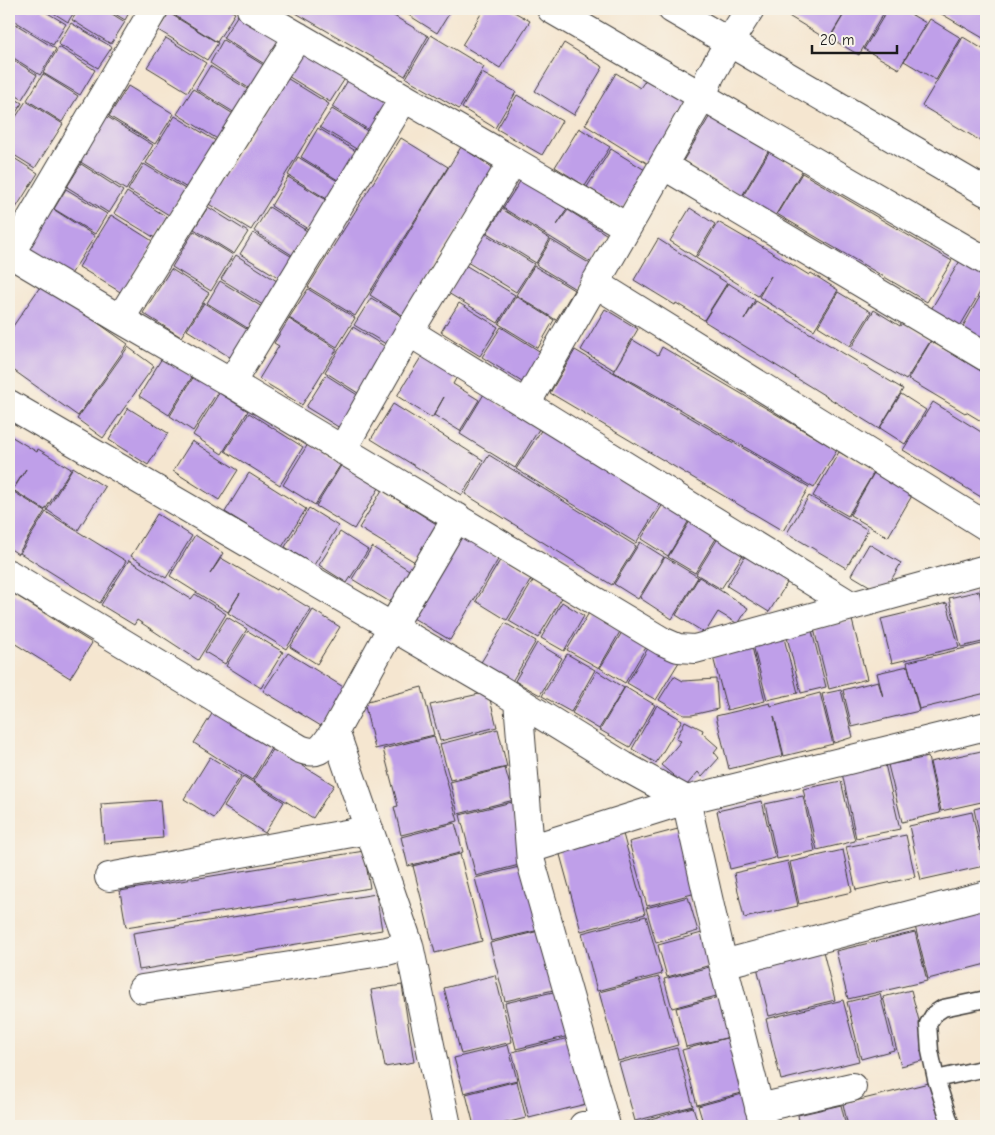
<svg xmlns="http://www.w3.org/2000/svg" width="995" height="1135" font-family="'Comic Neue',sans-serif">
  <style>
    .building { fill: #bf9fe9 }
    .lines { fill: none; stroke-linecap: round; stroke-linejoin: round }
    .lane-casing { stroke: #3d3a37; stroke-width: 19 }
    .street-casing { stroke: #3d3a37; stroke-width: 30 }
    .lane { stroke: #fff; stroke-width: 16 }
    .street { stroke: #fff; stroke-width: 28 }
  </style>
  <rect width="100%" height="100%" fill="#f7f3e8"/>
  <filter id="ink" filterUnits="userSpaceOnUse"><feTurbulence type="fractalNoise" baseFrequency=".02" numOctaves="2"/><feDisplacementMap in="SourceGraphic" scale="10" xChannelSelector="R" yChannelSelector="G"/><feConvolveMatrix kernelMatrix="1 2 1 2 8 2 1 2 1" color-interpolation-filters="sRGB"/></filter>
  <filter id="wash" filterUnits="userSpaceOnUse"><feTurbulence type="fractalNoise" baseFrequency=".0096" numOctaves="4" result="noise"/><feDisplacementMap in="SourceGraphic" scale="20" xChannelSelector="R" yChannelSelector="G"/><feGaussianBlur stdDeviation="1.12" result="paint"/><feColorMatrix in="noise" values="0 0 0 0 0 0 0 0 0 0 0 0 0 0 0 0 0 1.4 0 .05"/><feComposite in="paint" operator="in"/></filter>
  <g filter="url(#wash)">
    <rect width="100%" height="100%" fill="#f5e6d0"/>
    <g id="blocks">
      <path class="building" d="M17 9H41L66 24 53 45 10 18Z
        M47 9H76L68 22Z
        M79 9H104L125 22 111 44 72 20Z
        M107 9H131L125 20Z
        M174 9H228L235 13 217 42 171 13Z
        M289 9H382L428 36 405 76Z
        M399 9H452L437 33Z
        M484 9H509L530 21 500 68 462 45Z
        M783 9H847L828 40 782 12Z
        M847 9H886L859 55 830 38Z
        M888 9H902L926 23 899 69 864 49Z
        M933 9H986V33L983 38Z
        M169 13 218 43 207 60 158 30Z
        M239 13 281 39 266 65 223 38Z
        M930 19 961 38 936 80 904 61Z
        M9 20 56 49 40 75 9 55Z
        M71 23 112 47 98 68 58 44Z
        M431 35 484 67 459 109 406 78Z
        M963 37 986 51V144L922 106Z
        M166 38 206 63 188 92 147 67Z
        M223 40 265 66 250 89 210 63Z
        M564 43 603 67 574 115 535 91Z
        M59 47 95 70 80 95 43 73Z
        M302 49 346 77 330 102 286 75Z
        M9 57 37 75 22 99 9 92Z
        M210 66 249 90 235 113 196 89Z
        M482 73 516 92 495 128 462 108Z
        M616 73 640 88 647 78 688 103 650 165 585 125Z
        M43 74 78 96 62 122 27 100Z
        M285 77 329 104 251 230 207 203Z
        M350 77 391 102 372 132 332 107Z
        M128 86 174 114 155 144 109 116Z
        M193 89 235 115 219 140 177 114Z
        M9 95 22 103 9 124Z
        M517 95 562 121 542 155 497 129Z
        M26 101 63 124 35 168 9 152V128Z
        M332 109 369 132 358 150 320 127Z
        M711 114 770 148 742 196 683 161Z
        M106 116 153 145 126 190 79 161Z
        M175 116 216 141 187 188 146 163Z
        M318 128 359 153 341 182 301 157Z
        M579 128 610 147 585 186 555 167Z
        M401 138 448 167 355 316 308 287Z
        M461 147 495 169 404 316 370 295Z
        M611 149 645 170 622 208 587 187Z
        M769 152 802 171 775 216 743 196Z
        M9 155 38 173 9 219Z
        M298 157 341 183 330 201 288 175Z
        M81 164 123 191 109 213 67 187Z
        M144 164 185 189 169 215 128 190Z
        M802 173 952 261 927 302 777 214Z
        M288 177 330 202 311 231 271 206Z
        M521 180 567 209 557 225 568 210 609 236 592 263 503 208Z
        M66 189 107 214 95 234 54 209Z
        M127 192 167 217 155 238 114 213Z
        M208 207 248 232 234 254 194 229Z
        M269 207 307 231 292 255 254 231Z
        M690 208 715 224 695 257 670 241Z
        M53 209 95 236 70 276 28 250Z
        M502 209 550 239 536 263 487 233Z
        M111 215 154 242 122 293 79 267Z
        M718 222 749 240 750 239 809 275 811 273 838 290 814 330 759 297 771 276 758 296 696 258Z
        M194 231 233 255 211 291 172 267Z
        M253 233 294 258 281 279 240 254Z
        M485 234 534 264 516 292 467 262Z
        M658 239 727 283 704 320 676 303 675 305 634 280Z
        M551 240 592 265 577 290 536 265Z
        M236 255 280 283 266 307 221 279Z
        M961 259 986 274V282L959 328 930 311Z
        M465 265 515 295 498 323 448 293Z
        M534 266 574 290 556 320 516 295Z
        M171 269 209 293 181 337 143 313Z
        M220 281 262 307 249 329 207 303Z
        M728 283 755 300 744 320 756 301 903 389 879 429 704 321Z
        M42 284 128 344 78 416 9 367V332Z
        M986 286V343L962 328Z
        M308 289 355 318 337 347 289 318Z
        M838 292 871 312 850 346 818 326Z
        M516 296 554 320 538 348 499 324Z
        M371 298 407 319 391 347 354 325Z
        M204 303 253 333 236 361 187 330Z
        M459 303 498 327 480 356 441 332Z
        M605 309 638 329 614 370 581 350Z
        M874 310 900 326 902 322 931 340 906 380 851 348Z
        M289 319 337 349 302 405 259 379 279 346 274 343Z
        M353 327 389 349 361 395 325 372Z
        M501 327 544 354 525 384 482 357Z
        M633 340 658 355 662 347 837 450 814 488 673 405 614 372Z
        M931 341 986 374V424L966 412 965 413 908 379Z
        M128 347 154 366 103 438 77 419Z
        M575 350 809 487 783 531 550 393Z
        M423 354 458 375 453 384 479 400 460 431 434 415 444 397 432 418 397 396Z
        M162 358 192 377 169 415 139 396Z
        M326 375 359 396 340 428 306 407Z
        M194 376 218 391 193 431 170 416Z
        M219 393 248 411 222 454 193 435Z
        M484 394 539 429 515 468 460 434Z
        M901 394 926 410 905 444 880 428Z
        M933 402 986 435V500L903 450Z
        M393 404 483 460 462 495 371 439Z
        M128 408 168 433 148 465 109 440Z
        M249 413 303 447 280 485 225 451Z
        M542 429 661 503 636 543 516 469Z
        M9 435 37 452 38 449 71 469 45 510 13 490 26 469 13 489 9 487Z
        M192 441 238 470 219 500 173 471Z
        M308 444 341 464 315 505 283 485Z
        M839 452 874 472 848 516 813 496Z
        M489 455 636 546 612 585 465 494Z
        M342 464 379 488 354 529 316 506Z
        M73 467 105 487 78 530 47 510Z
        M875 471 913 494 888 537 850 515Z
        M249 473 306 509 282 547 225 512Z
        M9 489 45 511 18 554 9 548Z
        M382 490 438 525 415 562 359 528Z
        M809 496 868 530 846 568 787 533Z
        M665 501 691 517 668 556 641 539Z
        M309 508 338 526 314 565 285 547Z
        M46 512 126 561 100 603 20 553Z
        M157 514 192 536 166 578 131 556Z
        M693 516 720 532 695 573 668 557Z
        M340 532 368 550 347 583 319 565Z
        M195 535 223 553 210 574 221 558 276 590 277 588 311 609 286 649 228 613 240 593 228 612 170 576Z
        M720 535 746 550 721 589 696 574Z
        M461 536 499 558 450 640 413 618Z
        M640 542 664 557 638 599 614 584Z
        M869 544 901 563 883 594 851 575Z
        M372 547 414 573 395 605 352 579Z
        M749 549 792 575 769 612 727 586Z
        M502 557 533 576 507 620 476 601Z
        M665 557 698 577 672 619 640 598Z
        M129 560 191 599 195 594 226 614 198 660 137 620 134 625 101 605Z
        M699 577 748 608 738 624 718 612 705 633 676 615Z
        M534 579 563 596 538 638 509 621Z
        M986 586V612L980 588Z
        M9 591 92 643 70 678 9 640Z
        M979 591 986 619V641L961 647 949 598Z
        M562 602 584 616 564 651 541 638Z
        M947 603 959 647 892 663 881 619Z
        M313 610 340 627 317 664 290 647Z
        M590 611 621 630 599 668 567 650Z
        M227 617 247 629 225 664 205 652Z
        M852 620 867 679 829 689 814 629Z
        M505 623 536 641 511 683 480 664Z
        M624 629 648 644 625 683 600 668Z
        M248 631 283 652 261 688 226 666Z
        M812 631 826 687 801 693 787 637Z
        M784 638 798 693 767 700 753 645Z
        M537 643 562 658 540 695 515 681Z
        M986 643V693L919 709 907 662Z
        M650 645 679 662 656 700 627 683Z
        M752 647 765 701 727 710 713 657Z
        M288 653 345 688 321 726 263 691Z
        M567 654 595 670 571 712 542 696Z
        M908 666 919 711 852 727 843 690 878 681 883 697 877 673Z
        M597 671 624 688 599 729 572 713Z
        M674 676 683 681 716 679 718 709 692 715H684L659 700Z
        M422 687 434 735 375 749 364 702Z
        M625 687 655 705 630 747 600 730Z
        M841 690 853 737 834 743 822 694Z
        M488 692 497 727 440 741 430 705Z
        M820 693 833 744 784 756 774 716 783 756 729 769 716 716 770 703 771 706Z
        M657 705 682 720 656 763 632 749Z
        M215 709 273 745 252 780 194 743Z
        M685 721 703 730 702 733 718 747 714 752 719 758 702 777 698 772 686 786 661 765 681 741 676 739Z
        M498 729 507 767 450 780 440 744Z
        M434 736 458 821 401 835 394 807 398 806 383 749Z
        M274 748 334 785 313 818 253 781Z
        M986 750V801L941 811 930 762Z
        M210 757 241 776 214 818 184 799Z
        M928 757 940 813 902 822 888 765Z
        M885 764 900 829 856 838 842 773Z
        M505 768 514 800 458 814 450 782Z
        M243 776 284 802 265 833 224 807Z
        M841 781 855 841 817 850 803 789Z
        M803 796 815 851 777 859 765 804Z
        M160 800 163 838 104 843 101 804Z
        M762 801 775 858 730 869 717 811Z
        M512 802 527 863 476 876 460 815Z
        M986 806V861H985L974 809Z
        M972 812 984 866 921 880 909 826Z
        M455 823 463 852 408 866 401 837Z
        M678 829 696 893 647 906 629 842Z
        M623 834 645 914 581 931 559 851Z
        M906 835 915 877 856 890 846 847Z
        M843 850 852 892 799 904 790 862Z
        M364 851 370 888 126 927 120 891Z
        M460 854 482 941 435 953 413 866Z
        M788 861 798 906 744 918 734 873Z
        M527 865 544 929 491 941 475 878Z
        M376 894 382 930 139 970 133 933Z
        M688 897 698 931 656 943 646 908Z
        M986 904V964L928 979 915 926Z
        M646 916 662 974 597 991 582 933Z
        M543 930 558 989 505 1001 490 943Z
        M709 931 718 963 667 977 658 945Z
        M915 932 927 981 848 999 836 951Z
        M823 951 835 1000 769 1016 757 967Z
        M713 966 720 995 672 1008 664 979Z
        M495 975 512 1042 461 1054 444 988Z
        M659 977 678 1045 618 1061 599 992Z
        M402 985 414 1062 385 1067 371 990Z
        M562 990 573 1035 516 1049 505 1003Z
        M911 990 929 1059 901 1066 883 997Z
        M880 994 894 1050 861 1059 847 1002Z
        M723 996 749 1091 697 1105 682 1050 730 1037 686 1047 676 1008Z
        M843 1000 859 1061 781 1080 766 1019Z
        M573 1037 590 1103 529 1118 512 1052Z
        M508 1045 517 1080 464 1093 454 1058Z
        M677 1048 693 1106 635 1121 619 1063Z
        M517 1081 526 1118 493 1126H474L466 1094Z
        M933 1082 944 1126H848L843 1104Z
        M750 1092 759 1126H704L698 1106Z
        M841 1105 846 1126H800L798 1115Z
        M693 1107 699 1126H633V1124Z"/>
    </g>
  </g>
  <g filter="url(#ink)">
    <use href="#blocks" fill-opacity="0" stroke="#3d3a37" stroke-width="1"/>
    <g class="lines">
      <g class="lane-casing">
        <path id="lane" d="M936 1079 986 1068
          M951 1126 936 1079 930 1051 928 1024 934 1014 943 1008 986 999"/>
      </g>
      <g class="street-casing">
        <path id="street" d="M251 9 627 227
          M551 9 986 261
          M672 9 986 192
          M663 165 986 357
          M9 253 120 319 231 383 662 641 678 648 695 649 986 569
          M9 256 154 9
          M595 283 986 526
          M120 319 298 36
          M409 332 852 606
          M231 383 404 98
          M9 404 499 689 624 766 686 800 986 726
          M526 404 702 97 710 76 729 42 750 9
          M342 450 409 332 513 161
          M9 574 239 713 300 749C321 757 323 746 335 731L409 945 387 951 142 989
          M518 701 530 849
          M335 731 392 627 457 517
          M109 877 368 830
          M409 945 447 1126
          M723 964 986 895
          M759 1108 852 1087
          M583 1126 605 1122
          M606 1126 531 862 530 849 686 800 723 964 764 1126"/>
      </g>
      <use href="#lane" class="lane"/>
      <use href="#street" class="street"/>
    </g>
  </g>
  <rect width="995" height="1135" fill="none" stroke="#f7f3e8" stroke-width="30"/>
  <path d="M812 45v8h85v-8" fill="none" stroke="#1c1c1c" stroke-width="2.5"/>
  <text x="820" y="45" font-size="15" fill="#1c1c1c" stroke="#f7f3e8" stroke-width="4" paint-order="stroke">20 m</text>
</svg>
